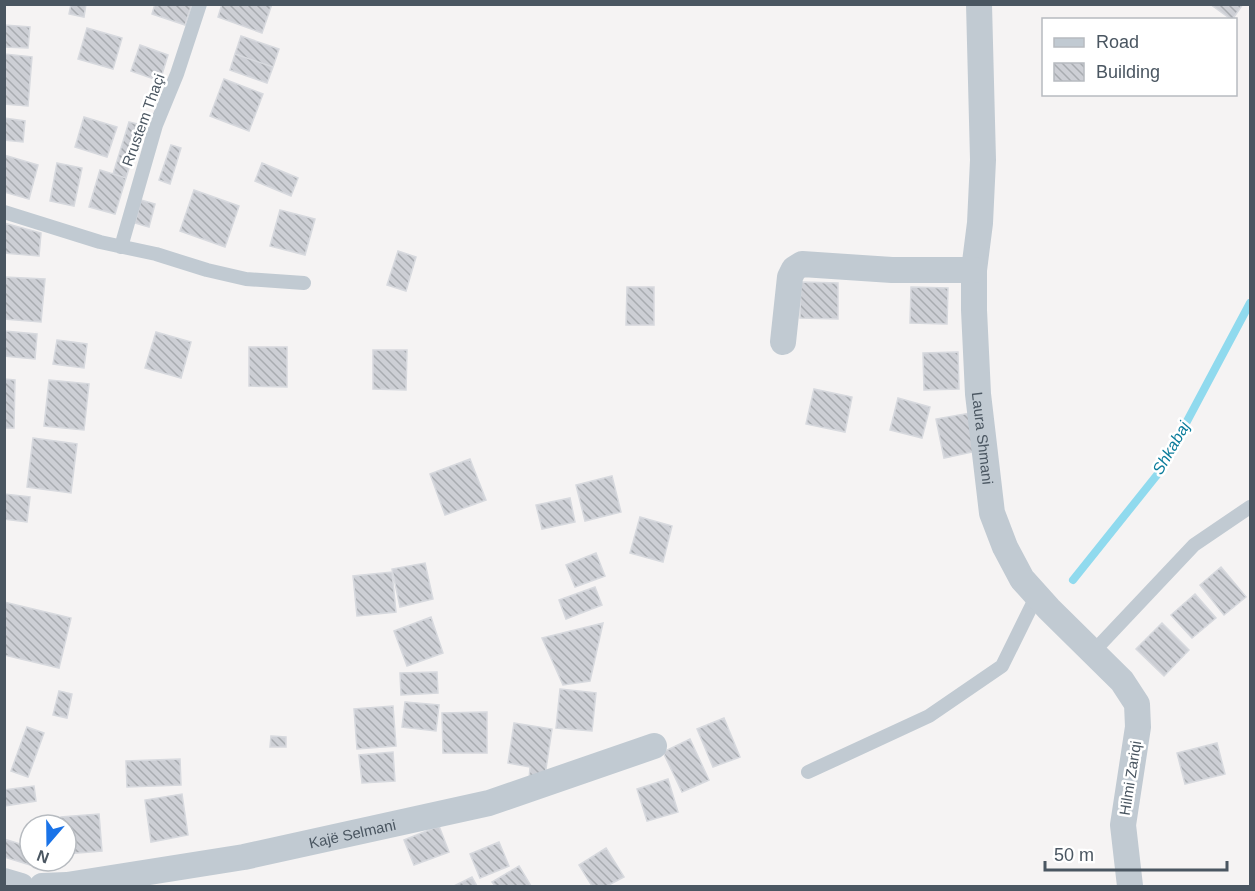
<svg xmlns="http://www.w3.org/2000/svg" width="1255" height="891" font-family="Helvetica,sans-serif">
  <style>
    .lines { fill: none; stroke-linecap: round; stroke-linejoin: round }
    .stream { stroke: #90daee; stroke-width: 8 }
    .building { fill: url(#building-back-hatch); stroke: #d7d9de; stroke-width: 1.5 }
    .service { stroke: #c1cad2; stroke-width: 14 }
    .minor { stroke: #c1cad2; stroke-width: 26 }
    .labels { text-anchor: middle; dominant-baseline: central; stroke-width: 5; stroke-linejoin: round; paint-order: stroke }
    .street-label { font-size: 15px; fill: #4a5661; stroke: #fff }
    .water-label { font-size: 16px; font-style: italic; fill: #0c7c9b; stroke: #fff }
  </style>
  <defs>
    <pattern id="building-back-hatch" width="6" height="6" patternUnits="userSpaceOnUse" patternTransform="scale(1.5)"><rect width="6" height="6" fill="#cdcfd5"/><path d="M-1 5l2 2M0 0l6 6M5-1l2 2" fill="none" stroke="#a8abb0"/></pattern>
  </defs>
  <rect width="100%" height="100%" fill="#f5f3f3"/>
  <g class="lines">
    <path class="stream" d="M1073 580 1161 470 1250 303"/>
  </g>
  <path class="building" d="M71 4H86L84 17 69 14Z
    M155 4H192L185 25 152 14Z
    M222 4H272L262 33 218 17Z
    M1210 4H1243L1232 20Z
    M4 25 30 27 28 48 4 47Z
    M87 28 122 38 113 69 78 59Z
    M241 36 279 49 273 67 235 54Z
    M140 45 168 55 160 81 131 71Z
    M4 54 32 57 28 106 4 104Z
    M235 54 273 67 267 83 230 70Z
    M224 79 263 94 249 131 210 116Z
    M84 117 117 127 107 157 75 147Z
    M4 118 25 121 23 142 4 140Z
    M129 122 142 125 126 178 113 174Z
    M171 145 181 148 170 184 159 180Z
    M4 155 38 165 29 199 4 192Z
    M57 163 82 168 74 206 50 201Z
    M262 163 298 178 291 196 255 181Z
    M100 170 126 178 115 214 89 207Z
    M194 190 239 206 225 247 180 231Z
    M141 200 155 204 149 227 135 223Z
    M280 210 315 219 305 255 270 246Z
    M4 223 41 233 39 256 4 253Z
    M398 251 416 257 406 291 387 285Z
    M4 277 45 279 41 322 4 319Z
    M801 282 838 283V319L800 318Z
    M627 287H654V325H626Z
    M911 287 948 288 947 324 910 323Z
    M4 331 37 334 35 359 4 356Z
    M156 332 191 342 181 378 145 368Z
    M57 340 87 344 84 368 53 364Z
    M249 347H287V387L249 386Z
    M373 350H407L406 390 373 389Z
    M958 352 959 389 924 390 923 353Z
    M4 379 15 380 14 428H4Z
    M49 380 89 384 84 430 44 426Z
    M814 389 852 397 845 432 806 424Z
    M898 398 930 407 922 438 890 430Z
    M970 413 977 451 944 458 936 419Z
    M33 438 77 444 71 493 27 487Z
    M470 459 486 500 445 515 430 474Z
    M612 476 621 512 585 521 576 485Z
    M4 494 30 497 27 522 4 519Z
    M570 498 575 522 542 529 536 505Z
    M640 517 672 526 663 562 630 553Z
    M596 553 605 576 575 587 566 565Z
    M425 563 433 599 400 607 392 569Z
    M1221 567 1246 597 1224 615 1200 585Z
    M392 572 396 612 357 616 353 576Z
    M595 587 602 605 566 619 559 600Z
    M1195 594 1216 618 1192 638 1171 615Z
    M4 602 71 618 59 668 4 655Z
    M431 617 443 653 407 666 394 631Z
    M603 623 590 681 563 685 542 638Z
    M1162 623 1189 650 1164 676 1136 649Z
    M437 672 438 693 401 695 400 673Z
    M560 689 596 693 592 731 556 728Z
    M59 691 72 694 67 718 53 715Z
    M405 702 439 705 436 731 402 727Z
    M393 706 396 746 357 749 354 709Z
    M487 712V753H443L442 713Z
    M724 718 740 757 713 767 697 729Z
    M514 723 552 729 544 782 529 780 530 767 508 763Z
    M27 727 44 733 28 777 11 771Z
    M271 736 286 737V747H270Z
    M690 739 709 780 682 792 663 752Z
    M1217 743 1225 774 1185 784 1177 753Z
    M393 752 395 781 362 783 359 755Z
    M180 759 181 785 127 787 126 761Z
    M668 779 678 812 647 821 637 789Z
    M34 786 36 801 4 806V790Z
    M182 794 188 835 151 842 145 800Z
    M99 814 102 851 66 854V825H61V817Z
    M439 826 449 852 414 865 404 840Z
    M4 839 30 847V865L4 857Z
    M499 842 509 866 480 878 470 854Z
    M606 848 624 877 607 886H592L579 865Z
    M519 866 531 886H495L492 882Z
    M472 877 477 886H454Z"/>
  <g class="lines">
    <path class="service" d="M4 212 100 242 156 254 207 270 246 279 304 283
      M121 247 156 125 177 74 200 4
      M1093 652 1194 545 1250 507
      M808 772 929 716 1002 666 1037 595"/>
    <g class="minor">
      <path id="s1" d="M979 4 983 160 980 223 974 270V310L978 394 992 513 1005 547 1022 579 1049 609 1122 681 1137 704 1138 727 1123 825 1130 886"/>
      <path d="M783 342 790 277 794 269 802 264 892 270H974"/>
      <path d="M4 881 21 886"/>
      <path id="s2" d="M42 886 67 885 244 857 489 803 654 746"/>
    </g>
  </g>
  <g class="labels">
    <g class="street-label">
      <text transform="translate(143 120) rotate(-70)">Rrustem Thaçi</text>
      <text stroke="none"><textPath href="#s1" startOffset="435">Laura Shmani</textPath></text>
      <text transform="translate(1130 778) rotate(-81)">Hilmi Zariqi</text>
      <text stroke="none"><textPath href="#s2" startOffset="315">Kajë Selmani</textPath></text>
    </g>
    <g class="water-label">
      <text transform="translate(1171 448) rotate(-60)">Shkabaj</text>
    </g>
  </g>
  <rect width="1255" height="891" fill="none" stroke="#4a5661" stroke-width="12"/>
  <rect x="1042" y="18" width="195" height="78" fill="#ffffff" stroke="#b7bbc0" stroke-width="1.5"/>
  <rect x="1054" y="38" width="30" height="9" fill="#c1cad2" stroke="#b7bbc0" stroke-width="1.5"/>
  <text x="1096" y="48" font-size="18" fill="#4a5661">Road</text>
  <rect x="1054" y="63" width="30" height="18" fill="url(#building-back-hatch)" stroke="#b7bbc0" stroke-width="1.5"/>
  <text x="1096" y="78" font-size="18" fill="#4a5661">Building</text>
  <g transform="translate(48 843) rotate(200)"><circle r="28" fill="#ffffff" stroke="#b7bbc0" stroke-width="1.5"/>
  <path d="M0-4.5L10 22L0 15L-10 22Z" fill="#1a73e8"/>
  <text y="-9" font-size="16" font-weight="bold" text-anchor="middle" fill="#4a5661">N</text>
  </g>
  <path d="M1045 861v9h182v-9" fill="none" stroke="#4a5661" stroke-width="3"/>
  <text x="1054" y="861" font-size="18" fill="#4a5661" stroke="#ffffff" stroke-width="4.5" paint-order="stroke">50 m</text>
</svg>
